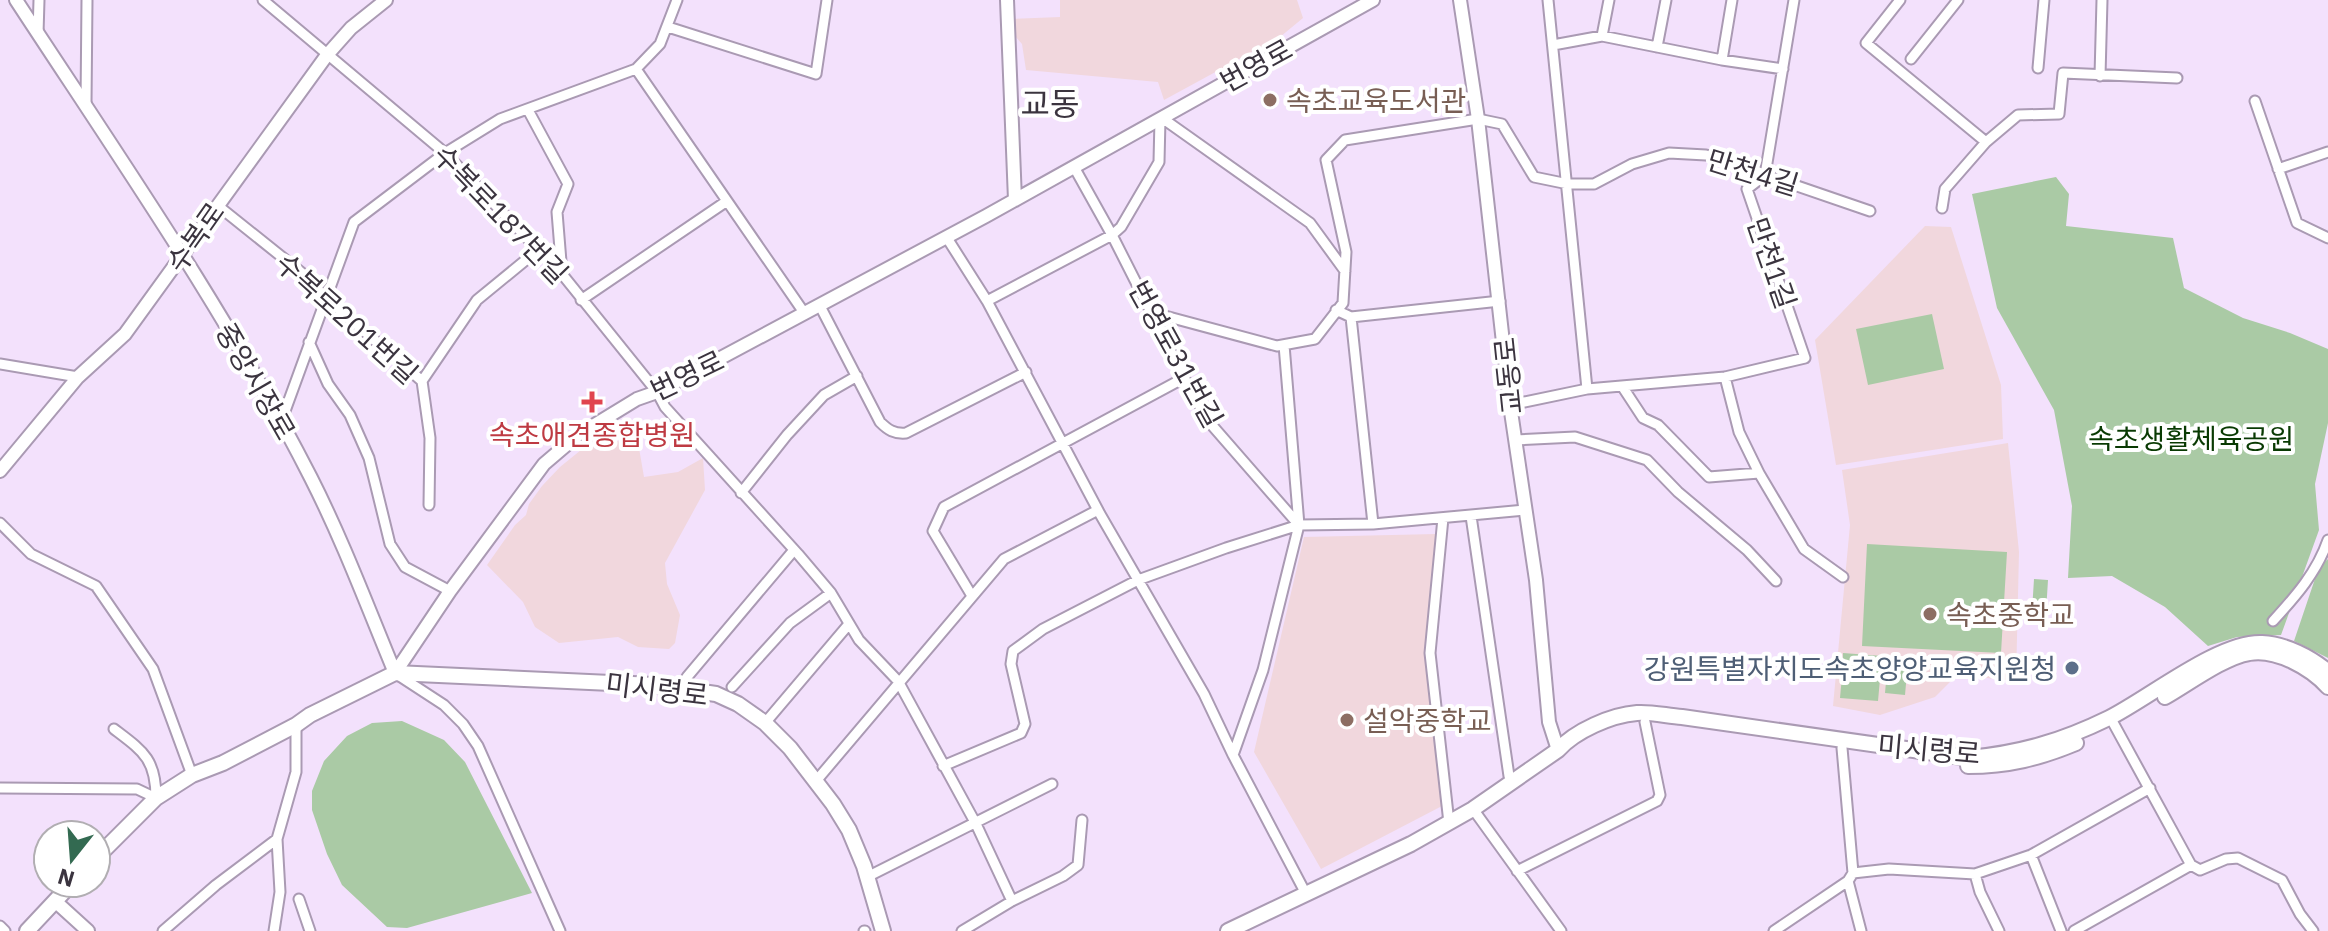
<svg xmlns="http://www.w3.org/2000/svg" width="2328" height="931" font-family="'IBM Plex Sans','Noto Sans KR',sans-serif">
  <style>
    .education { fill: #f1d7dd }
    .green { fill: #aacaa5 }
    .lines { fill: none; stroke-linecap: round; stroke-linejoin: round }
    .minor-casing { stroke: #aa9ab3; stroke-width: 13 }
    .tertiary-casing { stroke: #aa9ab3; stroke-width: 16 }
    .secondary-casing { stroke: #aa9ab3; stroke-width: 18 }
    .minor { stroke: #fff; stroke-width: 9 }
    .tertiary { stroke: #fff; stroke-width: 12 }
    .secondary { stroke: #fff; stroke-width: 14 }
    .education-dot { fill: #8d6e63; stroke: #fff; stroke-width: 3 }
    .health-dot { fill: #e0444e; stroke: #fff; stroke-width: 3 }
    .service-dot { fill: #5c6f8a; stroke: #fff; stroke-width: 3 }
    .labels { text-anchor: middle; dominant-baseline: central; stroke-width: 8; stroke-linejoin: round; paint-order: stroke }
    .street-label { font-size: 28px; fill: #3b343f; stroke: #fff }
    .education-label { font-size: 28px; fill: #785e54; stroke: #fff; text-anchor: start }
    .health-label { font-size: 28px; fill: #be3a42; stroke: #fff }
    .park-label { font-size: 28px; fill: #093a03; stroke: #fff }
    .service-label { font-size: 28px; fill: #4e5e75; stroke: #fff; text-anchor: end }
    .quarter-label { font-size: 32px; fill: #3b343f; stroke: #fff }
  </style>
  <rect width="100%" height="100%" fill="#f3e1fc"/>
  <path class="education" d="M1060 0H1297L1303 18 1280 37 1164 100 1158 82 1026 70 1022 44 1013 34V19L1060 17Z
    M1925 226 1951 227 2001 385 2003 439 1836 465 1815 340Z
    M597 437H605L639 448 644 477 678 472 703 458 705 490 665 563 667 584 680 615 675 643 669 649 638 647 618 637 559 643 535 627 523 602 487 565 515 525 526 515 529 504 542 486 560 467Z
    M2008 443 2019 552 2016 681 1957 675 1935 697 1880 715 1833 706 1850 525 1842 470Z
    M1436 534 1427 660 1442 806 1321 869 1254 752 1304 537Z"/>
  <path class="green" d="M2056 177 2069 194 2066 226 2173 238 2184 288 2243 318 2290 333 2328 349V423L2315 484 2319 530 2281 635 2237 637 2208 646 2165 607 2112 576 2068 578 2072 506 2054 410 1997 308 1972 194Z
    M1932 314 1944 369 1868 385 1856 329Z
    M1867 544 2007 552 2001 653 1862 646Z
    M2328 559V658L2294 641 2319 567Z
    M2034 579 2048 580 2046 612 2032 611Z
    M1843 653 1882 656 1880 677 1842 674Z
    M1888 659 1908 661 1905 695 1885 693Z
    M1842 676 1880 679 1878 701 1840 698Z
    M402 721 444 740 465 762 532 893 407 928 387 927 342 885 327 854 312 810V791L324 761 347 736 372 723Z"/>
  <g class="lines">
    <g class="minor-casing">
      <path id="minor" d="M263 0 445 153 562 274 657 392 665 407 798 554 831 593 859 640 898 681 976 824 1012 901
        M1548 0 1587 389
        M1900 0 1866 43 1986 142
        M668 27 816 74 827 0
        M38 34 39 0
        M1602 36 1609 0
        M1553 45 1602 36 1722 60 1783 69
        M1657 47 1666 0
        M1911 59 1958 0
        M1722 60 1732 0
        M2038 68 2044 0
        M636 69 805 314
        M2100 76 2102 0
        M2255 101 2297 223 2328 238
        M86 104 87 0
        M528 110 568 184 557 212 562 274
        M1162 118 1310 223 1345 271
        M1074 167 1112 235 1193 395 1210 423 1299 525
        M2278 169 2328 152
        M217 205 302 273 327 299 422 381 430 438 429 505
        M1942 208 1945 189 1986 142 2018 115 2059 114 2063 73 2177 78
        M947 238 987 301 1100 514 1204 694 1233 755 1305 892
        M581 300 727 201
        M987 301 1112 235 1121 227 1159 162 1160 119
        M820 306 880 422C888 430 894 434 906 433L1026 372
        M1336 310 1351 317 1373 524
        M1150 312 1277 346 1315 339 1343 303 1346 252 1326 160 1345 140 1478 119 1502 124 1534 177 1568 184H1594L1632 164 1669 153 1706 155 1744 165 1765 175 1870 211
        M1351 317 1500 301
        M309 342 328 384 350 415 369 458 390 544 405 567 450 591
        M0 364 78 377
        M1725 377 1739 432 1759 473 1804 549 1843 577
        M422 381 477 300 538 250
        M1622 386 1643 418 1658 425 1709 477 1759 473
        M1510 405 1587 389 1725 377 1805 358 1747 189 1765 175 1794 0
        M281 422 354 222 445 153 500 119 636 69 660 44 677 0
        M1515 440 1575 437 1647 460 1678 492 1747 550 1776 581
        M741 493 787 435 824 395 857 376
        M1471 516 1509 776
        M1443 518 1430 653 1449 823
        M0 523 31 554 96 586 153 669 192 775
        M972 596 933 531 944 507 1184 378
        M2273 621C2296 596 2317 572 2328 540
        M398 675 444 705 463 724 478 746 560 931
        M687 677 794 550
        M732 687 790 623 831 593
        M2110 717 2191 865 2200 870 2226 859 2238 858 2282 880 2300 914 2313 931
        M765 723 849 624
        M1233 755 1263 670 1299 525 1284 345
        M943 766 1021 733 1025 724 1011 664 1013 651 1043 629 1138 580 1226 548 1299 525 1373 524 1525 510
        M816 781 1004 559 1098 510
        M0 788 137 789 156 798C156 759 143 751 114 729
        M1473 809 1561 931
        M2031 855 2061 931
        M1517 871 1657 801 1660 795 1645 722
        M1853 873 1889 869 1975 874 2031 855 2150 788
        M1975 874 1980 892 1999 931
        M867 877 1052 784
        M1848 881 1861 931
        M299 899 310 931
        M0 926 5 931
        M163 931 216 885 277 839
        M274 931 280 892 277 839 296 772V725
        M864 931H865
        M962 931 1012 901 1063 876 1078 865 1082 820
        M1774 931 1848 881 1853 873 1842 748
        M2074 931 2191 865"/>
    </g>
    <g class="tertiary-casing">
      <path id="tertiary" d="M16 0C118 156 226 311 311 478 343 541 368 608 395 673
        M1007 0 1015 200
        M1460 0 1478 119 1510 405 1536 580 1549 722 1558 750
        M0 471 78 377 125 334 327 55 351 28 386 0
        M395 673 450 591 544 464 578 435 637 399 657 392 986 216 1373 0
        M55 901 88 931"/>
    </g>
    <g class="secondary-casing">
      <path id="secondary" d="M2165 697C2188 684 2224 657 2249 653 2276 648 2311 668 2328 687
        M1968 766C2008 766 2040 758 2076 743
        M96 858 156 798 192 775 223 763 296 725 310 715 395 673 654 685 716 694 738 704 765 723 790 748 833 804 849 830 864 866 883 931
        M27 931 72 883
        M1228 931 1411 844 1473 809 1558 750C1575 731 1611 715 1637 713 1652 712 1667 716 1682 717L1969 758C2021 753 2062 741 2109 718 2149 698 2219 641 2262 643 2285 644 2311 657 2328 672"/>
    </g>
    <use href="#minor" class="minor"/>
    <use href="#tertiary" class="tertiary"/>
    <use href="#secondary" class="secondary"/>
  </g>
  <g class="education-dot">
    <circle cx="1270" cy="100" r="8"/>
    <circle cx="1930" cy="614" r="8"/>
    <circle cx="1347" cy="720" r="8"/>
  </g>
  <path class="health-dot" d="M588 390h8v8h8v8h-8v8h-8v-8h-8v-8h8z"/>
  <circle class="service-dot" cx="2072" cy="668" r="8"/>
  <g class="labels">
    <g class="street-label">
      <text transform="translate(1256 65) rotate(-29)">번영로</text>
      <text transform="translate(1753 172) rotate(17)">만천4길</text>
      <text transform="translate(501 214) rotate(46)">수복로187번길</text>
      <text transform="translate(195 237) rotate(-55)">수복로</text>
      <text transform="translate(1772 263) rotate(71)">만천1길</text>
      <text transform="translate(347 318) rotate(42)">수복로201번길</text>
      <text transform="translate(1176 354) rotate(61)">번영로31번길</text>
      <text transform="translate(687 375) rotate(-26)">번영로</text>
      <text transform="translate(1508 376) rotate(-96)">교동로</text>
      <text transform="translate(256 381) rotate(60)">중앙시장로</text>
      <text transform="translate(657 689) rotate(7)">미시령로</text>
      <text transform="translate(1929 749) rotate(5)">미시령로</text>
    </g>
    <g class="education-label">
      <text x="1286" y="100">속초교육도서관</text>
      <text x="1946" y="614">속초중학교</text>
      <text x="1363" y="720">설악중학교</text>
    </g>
    <g class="health-label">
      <text x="592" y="434">속초애견종합병원</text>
    </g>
    <g class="park-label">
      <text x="2191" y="438">속초생활체육공원</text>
    </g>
    <g class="service-label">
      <text x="2056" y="668">강원특별자치도속초양양교육지원청</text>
    </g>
    <g class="quarter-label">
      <text x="1050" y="103">교동</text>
    </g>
  </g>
  <g transform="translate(72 859) rotate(197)"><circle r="38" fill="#ffffff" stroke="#b1aeb2" stroke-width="2"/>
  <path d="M0-6L14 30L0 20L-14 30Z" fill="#336a51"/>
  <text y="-12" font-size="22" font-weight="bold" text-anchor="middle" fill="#3b343f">N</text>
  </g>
</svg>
